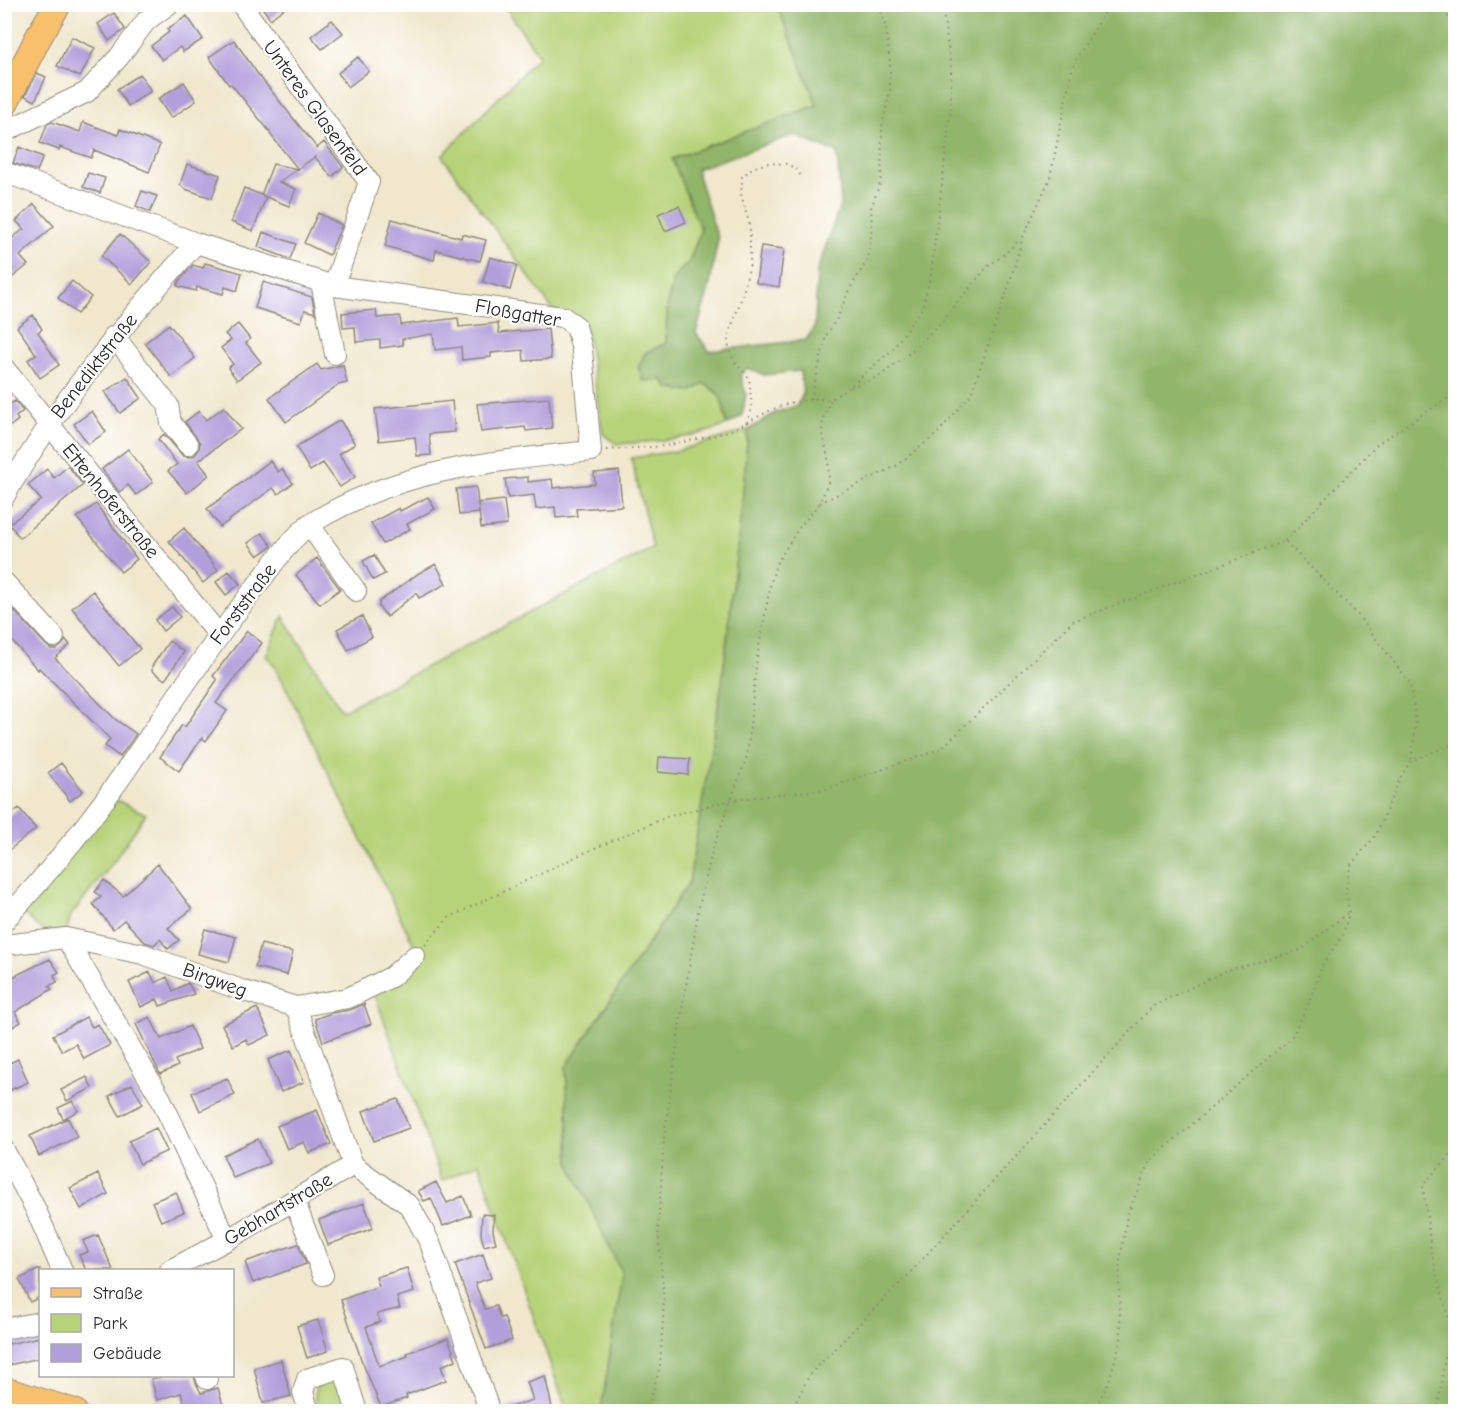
<svg xmlns="http://www.w3.org/2000/svg" width="1460" height="1416" font-family="'Comic Neue',sans-serif">
  <style>
    .green { fill: #b7d379; stroke: #717f52; stroke-width: 1.5 }
    .forest { fill: #91b569; stroke: #5e704a; stroke-width: 1.5; fill-rule: evenodd }
    .building { fill: #b19fdb }
    .lines { fill: none; stroke-linecap: round; stroke-linejoin: round }
    .minor-casing { stroke: #8e897c; stroke-width: 22 }
    .major-casing { stroke: #8e897c; stroke-width: 28 }
    .path { stroke: #8e897c; stroke-width: 2; stroke-dasharray: 1.5 4.5; stroke-linecap: butt }
    .minor { stroke: #fff; stroke-width: 20 }
    .major { stroke: #f8bf6c; stroke-width: 26 }
    .labels { text-anchor: middle; dominant-baseline: central; stroke-width: 4.5; stroke-linejoin: round; paint-order: stroke }
    .street-label { font-size: 20px; fill: #2b2b2b; stroke: #fff }
  </style>
  <rect width="100%" height="100%" fill="#fff"/>
  <filter id="ink" filterUnits="userSpaceOnUse"><feTurbulence type="fractalNoise" baseFrequency=".0167" numOctaves="2"/><feDisplacementMap in="SourceGraphic" scale="12" xChannelSelector="R" yChannelSelector="G"/><feConvolveMatrix kernelMatrix="1 2 1 2 8 2 1 2 1" color-interpolation-filters="sRGB"/></filter>
  <filter id="wash" filterUnits="userSpaceOnUse"><feTurbulence type="fractalNoise" baseFrequency=".008" numOctaves="4" result="noise"/><feDisplacementMap in="SourceGraphic" scale="24" xChannelSelector="R" yChannelSelector="G"/><feGaussianBlur stdDeviation="1.35" result="paint"/><feColorMatrix in="noise" values="0 0 0 0 0 0 0 0 0 0 0 0 0 0 0 0 0 1.4 0 .05"/><feComposite in="paint" operator="in"/></filter>
  <g filter="url(#wash)">
    <rect width="100%" height="100%" fill="#f0e7cc"/>
    <path class="green" d="M504 5H777L818 105 672 159 701 230 689 262 673 278 667 309 666 343 645 353 664 380 690 392 704 383C724 393 723 406 727 425 692 439 653 442 616 444L603 434 586 327 553 310 442 156 539 56Z
      M748 430 742 505 722 683 689 882 566 1067 570 1164 623 1274 601 1411H567L479 1163 442 1181 376 998 375 993 415 947 275 666 266 656 283 616 342 711 653 548 631 458 677 451Z
      M116 800 146 814 109 868 71 915 67 930 44 932 22 912Z
      M335 1379 344 1383 353 1411H319L315 1394 316 1387 324 1380Z"/>
    <path class="forest" d="M777 5H1455V1411H601L622 1274 570 1164 566 1067 689 882 722 683 742 505 748 430 775 413 798 405 803 393 800 371 764 375 747 368 740 375 746 394 742 416 727 425C723 406 724 393 704 384L690 392 669 389 663 380 643 381 638 367 645 353 666 343 667 309 673 278 689 262 701 230 672 159 817 105ZM794 135 837 153 841 203 817 271 815 326 806 340 709 351 696 333 709 288 718 239 696 169Z"/>
    <g id="blocks">
      <path class="building" d="M260 4H290L270 19Z
        M114 13 125 29 109 41 98 24Z
        M187 16 203 39 183 52 180 47 162 60 151 46 169 32 167 29Z
        M332 20 343 33 322 49 311 36Z
        M72 37 95 48 80 77 57 66Z
        M234 40 257 73 317 148 324 142 343 167 332 177 315 157 279 182 296 189 289 206 261 195 273 164 298 169 270 134V132L231 84 229 85 209 57Z
        M358 57 369 71 348 87 338 73Z
        M37 73 46 77 35 101 25 96Z
        M140 74 151 91 128 106 117 89Z
        M184 82 196 101 171 118 158 99Z
        M52 122 80 132 83 122 118 135 120 129 160 145 149 172 94 150 91 158 60 147 59 150 40 143 47 124Z
        M19 147 43 157 37 171 13 163Z
        M187 164 220 175 212 198 185 189 180 185Z
        M88 173 105 178 100 193 83 187Z
        M244 188 266 197 253 231 231 222Z
        M142 191 157 196 150 212 136 206Z
        M34 204 54 226 20 256 28 265 4 284V244L24 229 16 221Z
        M679 206 686 222 665 231 658 214Z
        M318 213 342 225 329 255 304 243Z
        M392 219 461 238 462 234 486 240 480 261 436 250 434 260 385 246Z
        M263 232 296 244 290 259 258 247Z
        M120 234 151 262 132 284 101 256Z
        M761 246 784 249 779 287 756 283Z
        M490 257 517 265 510 290 483 282Z
        M205 263 242 273 237 291 225 287 223 294 197 287 196 291 177 286 179 281 193 265 203 268Z
        M72 281 91 297 77 314 58 298Z
        M263 282 312 297 315 313 305 310 301 322 255 308Z
        M376 310 377 318 400 316 401 325 458 318 459 327 498 323 499 333 548 329 551 359 524 361 523 350 491 353V357L462 360 461 347 435 350 433 334 402 339 403 345 380 348V340L356 342 355 327 343 328 342 313Z
        M33 315 42 329 38 332 59 365 40 378 28 360 36 354 17 327Z
        M169 324 195 358 171 377 145 343Z
        M238 324 250 339 246 343 261 362 237 380 228 368 233 364 221 348 231 340 225 334Z
        M317 364 321 370 343 365 347 383 338 385 286 422 269 398Z
        M127 377 141 398 120 413 105 392Z
        M549 398 552 428 526 431 525 427 481 432 477 404Z
        M15 401 23 411 16 417 18 420 4 431V403L7 406Z
        M452 401 455 432 429 434 431 455 417 456 415 437 379 441 375 409Z
        M224 407 241 429 198 461 209 475 187 493 168 471 177 464 158 439 164 434 183 456 189 457 195 455 199 450 200 443 185 422 199 411 206 420Z
        M92 411 106 432 88 444 74 424Z
        M340 420 355 444 339 454 355 477 340 487 323 463 310 471 296 447Z
        M128 449 153 482 136 495 128 485 119 492 102 469Z
        M270 461 278 472 282 469 293 483 278 494 273 488 220 527 207 509Z
        M68 466 83 485 20 538 9 524 41 500 28 485 47 469 54 478Z
        M619 471 622 506 576 509 577 516 556 518 555 507 536 509 534 495 508 498 505 479 528 477V482L552 479 553 488 595 484 594 473Z
        M476 487 479 513 459 515 456 489Z
        M428 497 435 509 407 524 410 529 383 544 371 523 399 508 400 511Z
        M504 500 507 525 481 528 478 503Z
        M96 504 137 559 121 572 77 518Z
        M184 528 218 570 203 583 169 541Z
        M262 533 272 546 258 556 248 543Z
        M374 555 385 574 373 580 363 561Z
        M317 558 340 589 320 604 296 575Z
        M436 564 446 584 419 598 416 593 387 617 379 607V602L419 573Z
        M229 571 240 584 226 595 216 582Z
        M93 591 140 649 119 666 72 608Z
        M4 600 46 645 51 649H57L62 645 66 640 70 645 55 658 115 719 136 734 120 757 105 746 110 739 39 668 38 670 4 632Z
        M172 607 180 617 163 631 155 620Z
        M362 616 372 637 348 650 337 629Z
        M247 631 262 643 216 703 227 711 206 741 202 738 179 771 160 757 182 725 185 727 217 680 213 676Z
        M169 641 184 652 165 680 152 671V666Z
        M659 757 690 759 688 775 658 772Z
        M61 763 83 791 70 801 48 773Z
        M19 808 36 829 4 854V820Z
        M158 864 192 909 168 928 179 940 168 949 160 939 154 945 145 942 124 920 113 929 93 904 101 897 95 892 104 880 123 896Z
        M205 929 236 937 229 962 198 954Z
        M261 944 293 952 287 975 255 967Z
        M50 959 59 972 54 975 57 982 49 986 52 989 15 1012 21 1022 4 1032V981Z
        M150 972 155 983 167 977 173 991 188 983 194 994 160 1006 157 999 141 1007 129 982Z
        M364 1004 371 1024 323 1042 315 1019 331 1013 350 1010Z
        M257 1008 270 1035 249 1045 246 1039 233 1046 222 1025Z
        M86 1017 92 1027 98 1024 110 1045 84 1059 76 1044 62 1051 53 1035Z
        M150 1017 161 1039 190 1026 200 1049 175 1060 178 1066 160 1074 136 1024Z
        M291 1050 304 1082 281 1092 268 1060Z
        M18 1059 28 1082 4 1093V1066Z
        M87 1077 92 1088 67 1101 61 1090Z
        M227 1078 235 1095 200 1111 192 1093Z
        M132 1084 143 1104 120 1116 109 1096Z
        M398 1099 409 1128 374 1141 363 1111Z
        M73 1101 78 1111 63 1119 58 1108Z
        M317 1110 331 1144 309 1153 304 1142 287 1149 277 1126Z
        M68 1118 77 1137 39 1156 30 1136Z
        M156 1128 167 1151 140 1164 129 1141Z
        M258 1139 269 1163 233 1178 223 1155Z
        M98 1174 108 1194 81 1209 70 1188Z
        M436 1182 447 1203 463 1196 471 1215 443 1226 431 1198 424 1201 418 1191Z
        M176 1192 184 1212 161 1221 152 1202Z
        M364 1203 373 1228 328 1245 319 1220Z
        M482 1214 494 1215 493 1231 496 1243 484 1246 481 1235Z
        M98 1235 113 1270H86L79 1255 88 1252 83 1241Z
        M298 1244 306 1264 253 1283 245 1262Z
        M483 1254 491 1278 475 1283 485 1309 496 1306 500 1318 504 1317 512 1340 486 1349 455 1264Z
        M407 1268 414 1292 397 1297 400 1308 377 1314 380 1322 366 1327 379 1366 408 1356 407 1353 448 1338 456 1360 441 1366 446 1380 406 1395 407 1398 381 1407 361 1359 341 1300 379 1286 376 1277Z
        M40 1269V1297L30 1302 19 1279Z
        M318 1320 328 1351 307 1358 297 1326Z
        M40 1337V1358L4 1366V1345Z
        M281 1360 291 1396 263 1403 254 1368Z
        M164 1376H194L196 1383 201 1393 218 1388 225 1412H187L181 1393 157 1400 151 1379Z
        M545 1376 553 1412H506V1408L533 1400 527 1382Z"/>
    </g>
  </g>
  <g filter="url(#ink)">
    <use href="#blocks" fill-opacity="0" stroke="#8e897c" stroke-width="1.5"/>
    <g class="lines">
      <g class="minor-casing">
        <path id="minor" d="M241 4 369 182 334 286
          M4 130 10 129 87 92 119 57 146 21 169 4
          M4 172 196 243 334 286 563 317 576 326 582 350 591 451C492 461 398 469 312 523 297 532 272 565 261 580 217 636 178 695 137 754 97 814 53 868 4 921
          M321 282 335 354
          M114 336 168 405 171 423 188 445
          M4 368 218 634
          M4 497C57 404 125 323 196 243
          M309 524 356 591
          M4 582 54 637
          M66 938 161 1099 227 1240
          M4 945 66 938 143 954 241 990 296 1007 348 998 391 977 415 956
          M296 1007 353 1165 410 1206 430 1243 490 1412
          M4 1150 35 1208 62 1270
          M294 1200 323 1275
          M170 1270 227 1240 353 1165
          M4 1329 40 1322
          M206 1376 207 1379
          M309 1412 303 1392 307 1379 343 1367 357 1412"/>
      </g>
      <g class="major-casing">
        <path id="major" d="M4 105 39 36 58 4
          M4 1390 74 1412"/>
      </g>
      <path class="path" d="M1434 4 1456 24
        M851 387 878 377 904 358 939 325 987 267 1006 253 1020 239
        M811 399 826 336 838 317 848 292 868 259 872 228 871 208 881 181 882 127 890 90V63L886 28 879 4
        M746 423 752 409 749 378 734 361 729 349 728 336 742 297 750 264V226L741 194 742 177 752 168 768 163 786 164 795 168 801 176
        M607 450 665 446 716 435 732 430 771 410 789 403 811 399H831L847 389 893 349 922 308 931 274 951 108V68L942 4
        M820 503 896 466 937 434 971 394 1008 288 1023 237 1050 178 1071 73 1077 58 1110 4
        M1285 541 1377 444 1456 393
        M425 945 448 918 584 853 669 816 731 800 826 789 941 749 1073 621 1285 541 1357 614 1410 683 1416 722 1411 761
        M647 1412 660 1366 664 1302 658 1229 664 1138 681 1016 699 907 713 848 747 756 757 657 771 582 776 564 798 529 820 503 829 480 828 457 822 433 823 418 831 399
        M791 1412 810 1374 908 1275 1153 1006 1225 971 1301 950 1349 912
        M1094 1412 1110 1378 1121 1338 1119 1294 1120 1261 1127 1215 1150 1161 1291 1038 1308 1005 1322 965 1343 935 1349 912 1346 890 1350 866 1376 835 1400 778 1411 761 1456 743
        M1437 1412 1450 1325 1431 1251 1423 1185 1456 1149"/>
      <use href="#minor" class="minor"/>
      <use href="#major" class="major"/>
    </g>
  </g>
  <g class="labels">
    <g class="street-label">
      <text transform="translate(315 108) rotate(54)">Unteres Glasenfeld</text>
      <text transform="translate(518 313) rotate(10)">Floßgatter</text>
      <text transform="translate(94 366) rotate(-52)">Benediktstraße</text>
      <text transform="translate(111 501) rotate(51)">Ettenhoferstraße</text>
      <text transform="translate(243 604) rotate(-53)">Forststraße</text>
      <text transform="translate(215 980) rotate(20)">Birgweg</text>
      <text transform="translate(278 1209) rotate(-31)">Gebhartstraße</text>
    </g>
  </g>
  <rect width="1460" height="1416" fill="none" stroke="#fff" stroke-width="24"/>
  <rect x="39" y="1269" width="195" height="108" fill="#ffffff" stroke="#aaaaaa" stroke-width="1.5"/>
  <rect x="51" y="1288" width="30" height="9" fill="#f8bf6c" stroke="#aaaaaa" stroke-width="1.5"/>
  <text x="93" y="1299" font-size="18" fill="#2b2b2b">Straße</text>
  <rect x="51" y="1314" width="30" height="18" fill="#b7d379" stroke="#aaaaaa" stroke-width="1.5"/>
  <text x="93" y="1329" font-size="18" fill="#2b2b2b">Park</text>
  <rect x="51" y="1344" width="30" height="18" fill="#b19fdb" stroke="#aaaaaa" stroke-width="1.5"/>
  <text x="93" y="1359" font-size="18" fill="#2b2b2b">Gebäude</text>
</svg>
